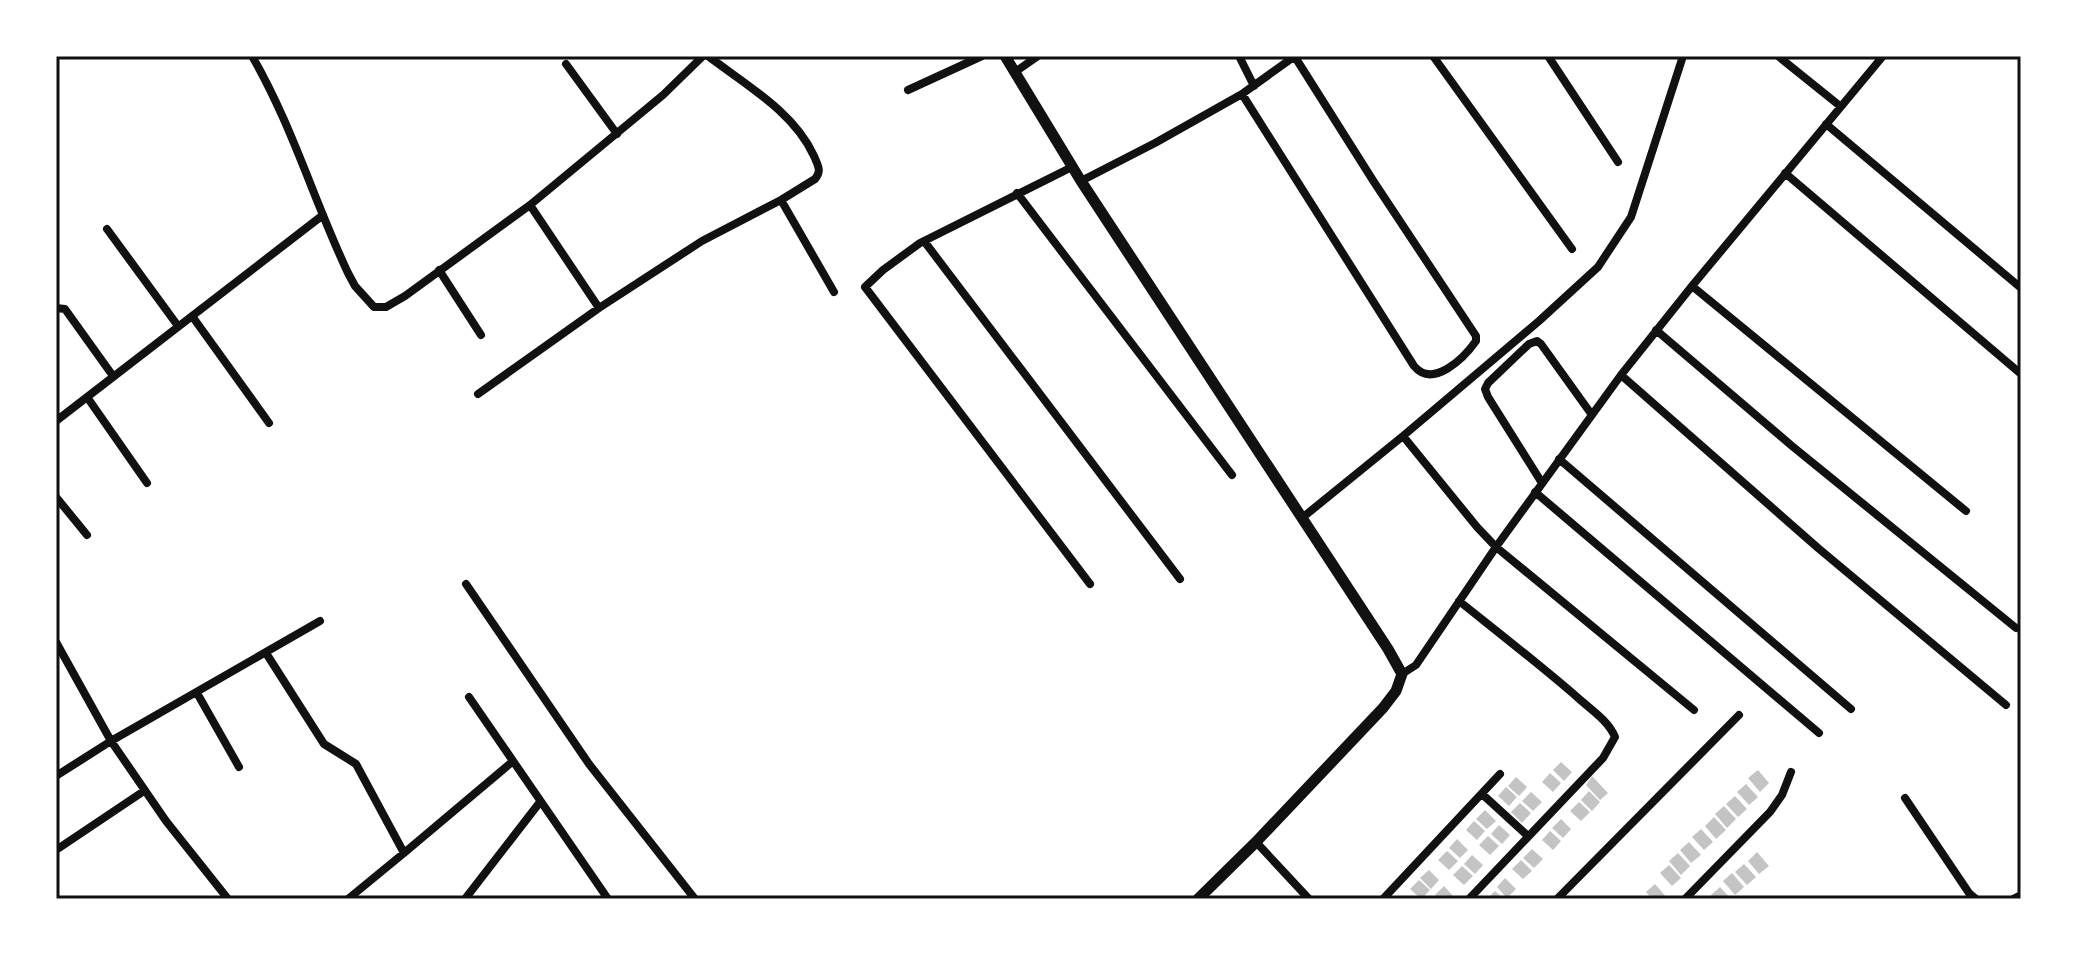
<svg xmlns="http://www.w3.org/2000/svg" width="2077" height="955" font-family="'Libre Baskerville',serif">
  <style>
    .building { fill: #c4c4c4 }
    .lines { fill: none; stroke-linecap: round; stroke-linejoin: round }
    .minor { stroke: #111; stroke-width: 8 }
    .tertiary { stroke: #111; stroke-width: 11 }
    .neatline { fill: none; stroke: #111; stroke-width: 3 }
  </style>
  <rect width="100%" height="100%" fill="#fff"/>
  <path class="building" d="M1561 762 1572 772 1564 781 1553 770Z
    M1758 770 1769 783 1760 792 1748 778Z
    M1550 773 1561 783 1553 792 1542 782Z
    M1592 776 1608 793 1600 800 1586 785Z
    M1516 777 1527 787 1519 796 1508 786Z
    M1746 784 1758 797 1749 805 1737 792Z
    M1506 787 1517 797 1509 806 1498 796Z
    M1589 791 1600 802 1592 811 1581 800Z
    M1531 792 1542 802 1533 811 1522 801Z
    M1735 796 1747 809 1738 817 1726 804Z
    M1579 802 1590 812 1581 821 1570 811Z
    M1520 803 1531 813 1522 823 1511 812Z
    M1724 806 1736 819 1727 828 1715 814Z
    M1485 810 1496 821 1487 829 1476 819Z
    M1714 817 1726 830 1716 839 1705 826Z
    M1561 819 1571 829 1563 838 1552 828Z
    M1474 821 1485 831 1477 840 1466 830Z
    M1499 825 1510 835 1502 844 1491 834Z
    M1701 829 1713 842 1704 850 1692 837Z
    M1550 831 1561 841 1553 850 1542 840Z
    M1488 836 1499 846 1490 855 1479 845Z
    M1457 839 1468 850 1460 858 1449 848Z
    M1689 842 1701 855 1691 863 1680 850Z
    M1532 849 1543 859 1534 868 1523 858Z
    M1447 851 1458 861 1449 870 1438 860Z
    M1757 852 1769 866 1759 874 1748 861Z
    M1678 853 1690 866 1681 875 1669 861Z
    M1472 855 1483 865 1475 874 1464 864Z
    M1521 860 1532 871 1523 879 1512 869Z
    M1744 864 1756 877 1747 885 1735 872Z
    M1669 865 1681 878 1672 886 1660 873Z
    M1462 866 1473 876 1464 885 1453 875Z
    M1429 870 1439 880 1431 889 1420 878Z
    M1732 873 1744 887 1735 895 1723 881Z
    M1505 878 1516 889 1507 898 1497 887Z
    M1419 880 1430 890 1421 899 1410 889Z
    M1655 884 1667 898 1665 899H1652L1646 892Z
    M1444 886 1454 897 1452 899H1439L1435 895Z
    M1720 887 1731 899H1714L1711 895Z
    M1495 891 1504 899H1487Z"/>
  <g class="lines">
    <path class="minor" d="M252 56C292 125 314 201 348 273L355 286 374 307H386L405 296 530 205 663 95 703 56
      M708 56C746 85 794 112 814 156 818 166 822 171 815 179L781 200 834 292
      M1239 56 1254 86
      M1433 56 1572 249
      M1548 56 1618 162
      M1778 56 1840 106
      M566 64 617 134
      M1015 72 1038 56
      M908 90 982 56
      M1242 94 1414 366C1433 389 1464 358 1476 341V336L1374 182 1295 57
      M1826 124 2021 288
      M1072 167 920 243 883 270 865 287 1090 584
      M1785 173 2021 374
      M1081 181 1155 143 1242 94 1295 56
      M1017 193 1232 475
      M530 205 599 308
      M107 229 178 326
      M924 241 1180 579
      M439 270 481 335
      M1692 286 1966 511
      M56 308 65 309 113 376
      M192 316 269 423
      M1656 330 1792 446 2016 628
      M1621 375 1818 548 2006 705
      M478 394 599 308 702 241 781 200
      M87 397 147 483
      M56 421 323 215
      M1403 436 1477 527 1496 547 1694 710
      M1559 459 1851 709
      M1542 483 1488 397 1485 389 1488 383 1529 344 1537 341 1541 344 1592 415
      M1535 492 1819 733
      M56 497 87 535
      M1302 518 1403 436 1539 321 1598 267 1631 217 1683 56
      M466 584 589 764 695 899
      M1459 601C1499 633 1539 664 1577 697 1590 709 1608 720 1615 737L1603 758 1469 899
      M56 642 111 741 166 821 228 899
      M266 653 324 744 356 764 404 853 348 899
      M1402 674 1416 665 1496 547 1621 375 1692 286 1883 56
      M197 693 239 767
      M469 697 608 899
      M56 776 111 741 320 621
      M1482 794 1528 836
      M1905 798 1969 893 1976 899
      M1256 842 1309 899
      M56 850 144 791
      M404 853 512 762
      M465 899 540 802
      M1383 899 1500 774
      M1557 899 1739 715
      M1685 899 1770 812 1782 795 1791 772
      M2013 899 2021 895"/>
    <path class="tertiary" d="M1005 56 1081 181 1388 649 1402 674 1396 691 1383 708 1256 842 1198 899"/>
  </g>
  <rect width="2077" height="955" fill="none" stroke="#ffffff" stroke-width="116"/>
  <rect x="58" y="58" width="1961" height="839" class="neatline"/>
</svg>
